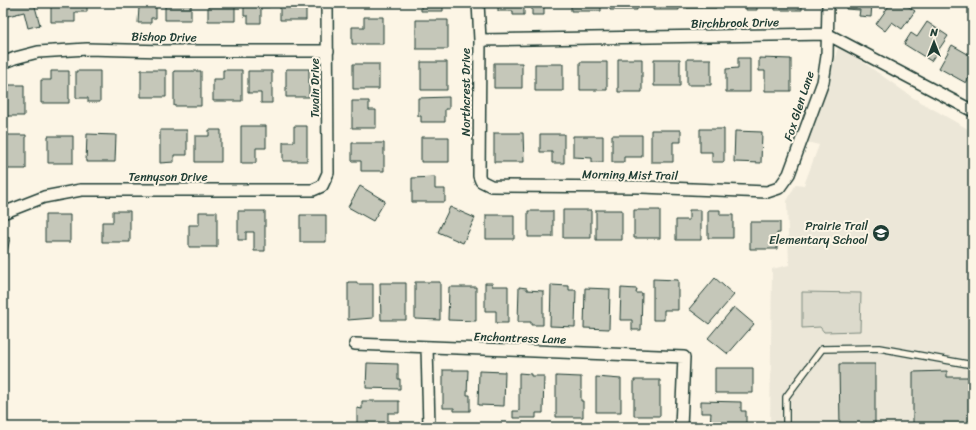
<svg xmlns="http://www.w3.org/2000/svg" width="976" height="430" font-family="Sriracha,sans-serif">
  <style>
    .built { fill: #ece7d8 }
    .green { fill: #dcdacc; stroke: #7e8c80 }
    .building { fill: #c5c7b9; stroke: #1f3d34 }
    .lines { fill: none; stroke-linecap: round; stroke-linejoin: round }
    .lane-casing { stroke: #1f3d34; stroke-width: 8 }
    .street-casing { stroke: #1f3d34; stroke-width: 14 }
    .lane { stroke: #fcf5e5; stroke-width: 5.5 }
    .street { stroke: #fcf5e5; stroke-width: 11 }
    .labels { text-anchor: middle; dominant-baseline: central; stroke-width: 4; stroke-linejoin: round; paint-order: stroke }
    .street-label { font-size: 12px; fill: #1f3d34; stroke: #fcf5e5 }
    .poi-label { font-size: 12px; fill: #1f3d34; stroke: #fcf5e5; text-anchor: end }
  </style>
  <rect width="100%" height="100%" fill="#fcf5e5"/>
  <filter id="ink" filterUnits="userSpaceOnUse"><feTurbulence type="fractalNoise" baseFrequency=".025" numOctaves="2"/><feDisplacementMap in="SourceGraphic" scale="8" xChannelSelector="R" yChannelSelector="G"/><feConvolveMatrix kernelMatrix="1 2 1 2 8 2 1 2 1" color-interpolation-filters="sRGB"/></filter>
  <g filter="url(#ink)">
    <path class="built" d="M839 45 912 97 973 132V427H770L772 269 789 265 787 201 796 184 804 185 819 145 807 142 816 119 829 74Z"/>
    <path class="green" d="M802 292 861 293 860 331 824 332 820 327 802 328Z"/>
    <path class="building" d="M5 3H34L40 25 28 28 24 12 4 17 3 4Z
      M51 3H87V12H75V22H51Z
      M128 3H156V18H151V23H138L139 7H128Z
      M165 3H191V20H165Z
      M208 3H235V21H208Z
      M244 3H270V7H261V23H248V16H244Z
      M280 3H306V20H280Z
      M421 3H443V11H421Z
      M498 3H524V15H513V11H498Z
      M532 3H556V4H544V15H532Z
      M571 3H601V11H571Z
      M610 3H637V10H610Z
      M653 3H679V10H653Z
      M687 3H716V8H687Z
      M727 3H757V10H746V5H727Z
      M775 3H802V10H775Z
      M846 3H872L871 17 859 16 860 10 846 9Z
      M891 3H903L915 11 902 29 892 22 885 31 876 24Z
      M364 17H383V44H352V27H364Z
      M416 20H448V49H416Z
      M927 22 948 36 931 61 904 44 911 33 917 37Z
      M952 45 973 57V70L966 83 939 68Z
      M738 58H750V92H726V69L738 68Z
      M759 58 791 59V91H765V71H759Z
      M618 59H642V92H618Z
      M654 59H680V86H654Z
      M687 59H711V85H687Z
      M421 62H447V90H421Z
      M580 62H607V90H580Z
      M494 63H522V88H494Z
      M353 64H379V89H353Z
      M535 64H563V91H535Z
      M286 69H309V97H286Z
      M141 70H166V97H141Z
      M223 70H242V101H213V79H223Z
      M51 71H69V103H41V80H51Z
      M76 71H100V102H88V98H76Z
      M174 71H201V106H174Z
      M248 71H272V103H261V93H248Z
      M3 85H24V116H3Z
      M449 97V109H445V122H421V116H418V98Z
      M352 101H369V110H376V128H352Z
      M241 126H266V148H256V163H241Z
      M294 126H307V161H283V142H294Z
      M700 129H724V162H712V152H700Z
      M160 130H187V155H174V162L160 163Z
      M209 130H221V162H195V136H209Z
      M651 130H681V142H673V162H651Z
      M735 131 762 132 761 163 734 162Z
      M494 133H523L524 162H494Z
      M87 134 116 135 115 162H86Z
      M540 134H564V163H552V152H540Z
      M3 135H26V169H3Z
      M612 135H642V157H624V162H612Z
      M48 136H73V163H48Z
      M573 136H603V162H592V158L573 157Z
      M421 137H449V162H421Z
      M352 143H384V171H361V161H352Z
      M435 177V189H445V202H412V178Z
      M360 186 385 201 373 221 348 207Z
      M450 207 475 218 463 243 438 232Z
      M563 210H591V238H563Z
      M596 210H622V240H596Z
      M634 210H660V238H634Z
      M689 210H701V240H676V220H689Z
      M708 210H720V215H733V238H708Z
      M113 211H130V242H102V222H113Z
      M238 211H265V251H254V232H246V240H238Z
      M528 211H553V237H528Z
      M199 212H217V247H189V225H199Z
      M45 215H70V242H45Z
      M300 215H326V242H300Z
      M486 215H514V239H486Z
      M750 222H780V233H777V249H750Z
      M3 237 10 238 4 267H3Z
      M715 278 734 295 709 324 689 309Z
      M653 279 678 280V310H664V320H653Z
      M348 282H357V284H373V318L348 320Z
      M415 282H440V320L415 319Z
      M380 283H406V320H381Z
      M485 283H492V286H508V323H496V311H485Z
      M551 285 569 286V290H576L575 327 550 326Z
      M449 287H476V321L448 320Z
      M519 287 527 288V290L543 291V325H531V322H518Z
      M585 288 610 289 609 329 584 328Z
      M621 288 637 289 636 293H642L641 330H632V320H620Z
      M734 307 754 324 728 354 708 338Z
      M367 363 398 364V379H400V389L366 388Z
      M839 364H875V427H840Z
      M715 368H753V393H715Z
      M443 370H468L467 395H470V411H454V408H443Z
      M479 371 505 372 504 406 478 405Z
      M947 371V377H973V427H913V372Z
      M519 373 531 374V376H544L543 413H536V418H513V411H519Z
      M556 376 581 377V401H583V417H556Z
      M596 377 621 379V412H596Z
      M634 380H660V416H634Z
      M362 401H399V413H388V426H357V408L362 409Z
      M701 401 741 402V411H746V427H710L711 413H701Z"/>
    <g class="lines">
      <g class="lane-casing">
        <path id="lane" d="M786 427V397L822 349 879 348 973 365"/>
      </g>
      <g class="street-casing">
        <path id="street" d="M478 3 480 40 479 176 481 181 491 186 642 187 767 192 779 188 789 174 823 82 827 56 828 3
          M480 40 827 34 973 111
          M3 63 15 58 38 52 87 49 165 51H328
          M3 213 44 197 81 190H313L322 186 328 173 327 3
          M355 344 684 357 681 427
          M427 347 429 427"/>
      </g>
      <use href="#lane" class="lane"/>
      <use href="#street" class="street"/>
    </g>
  </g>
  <defs>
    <g id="school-disc" transform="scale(0.9)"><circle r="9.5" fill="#1f3d34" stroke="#fcf5e5"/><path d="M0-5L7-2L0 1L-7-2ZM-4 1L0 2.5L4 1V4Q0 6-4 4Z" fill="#fff"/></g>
  </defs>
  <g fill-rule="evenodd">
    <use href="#school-disc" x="881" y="233"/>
  </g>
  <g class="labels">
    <g class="street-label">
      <text transform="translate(735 23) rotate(-1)">Birchbrook Drive</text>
      <text transform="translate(164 37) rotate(1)">Bishop Drive</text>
      <text transform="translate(315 88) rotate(-90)">Twain Drive</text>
      <text transform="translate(466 92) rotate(-90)">Northcrest Drive</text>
      <text transform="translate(799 106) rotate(-72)">Fox Glen Lane</text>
      <text transform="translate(630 175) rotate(1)">Morning Mist Trail</text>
      <text x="168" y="177">Tennyson Drive</text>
      <text transform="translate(520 338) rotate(2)">Enchantress Lane</text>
    </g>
    <g class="poi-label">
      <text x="868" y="226">Prairie Trail<tspan x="868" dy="14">Elementary School</tspan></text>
    </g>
  </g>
  <rect width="976" height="430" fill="none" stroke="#fcf5e5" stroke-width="16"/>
  <rect x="8" y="8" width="960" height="414" fill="none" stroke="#1f3d34" stroke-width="1.5" filter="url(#ink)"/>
  <g transform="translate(934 42)" stroke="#fcf5e5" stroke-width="3" paint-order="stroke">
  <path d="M0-3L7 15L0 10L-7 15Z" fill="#1f3d34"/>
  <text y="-6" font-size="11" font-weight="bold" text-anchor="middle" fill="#1f3d34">N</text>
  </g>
</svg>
